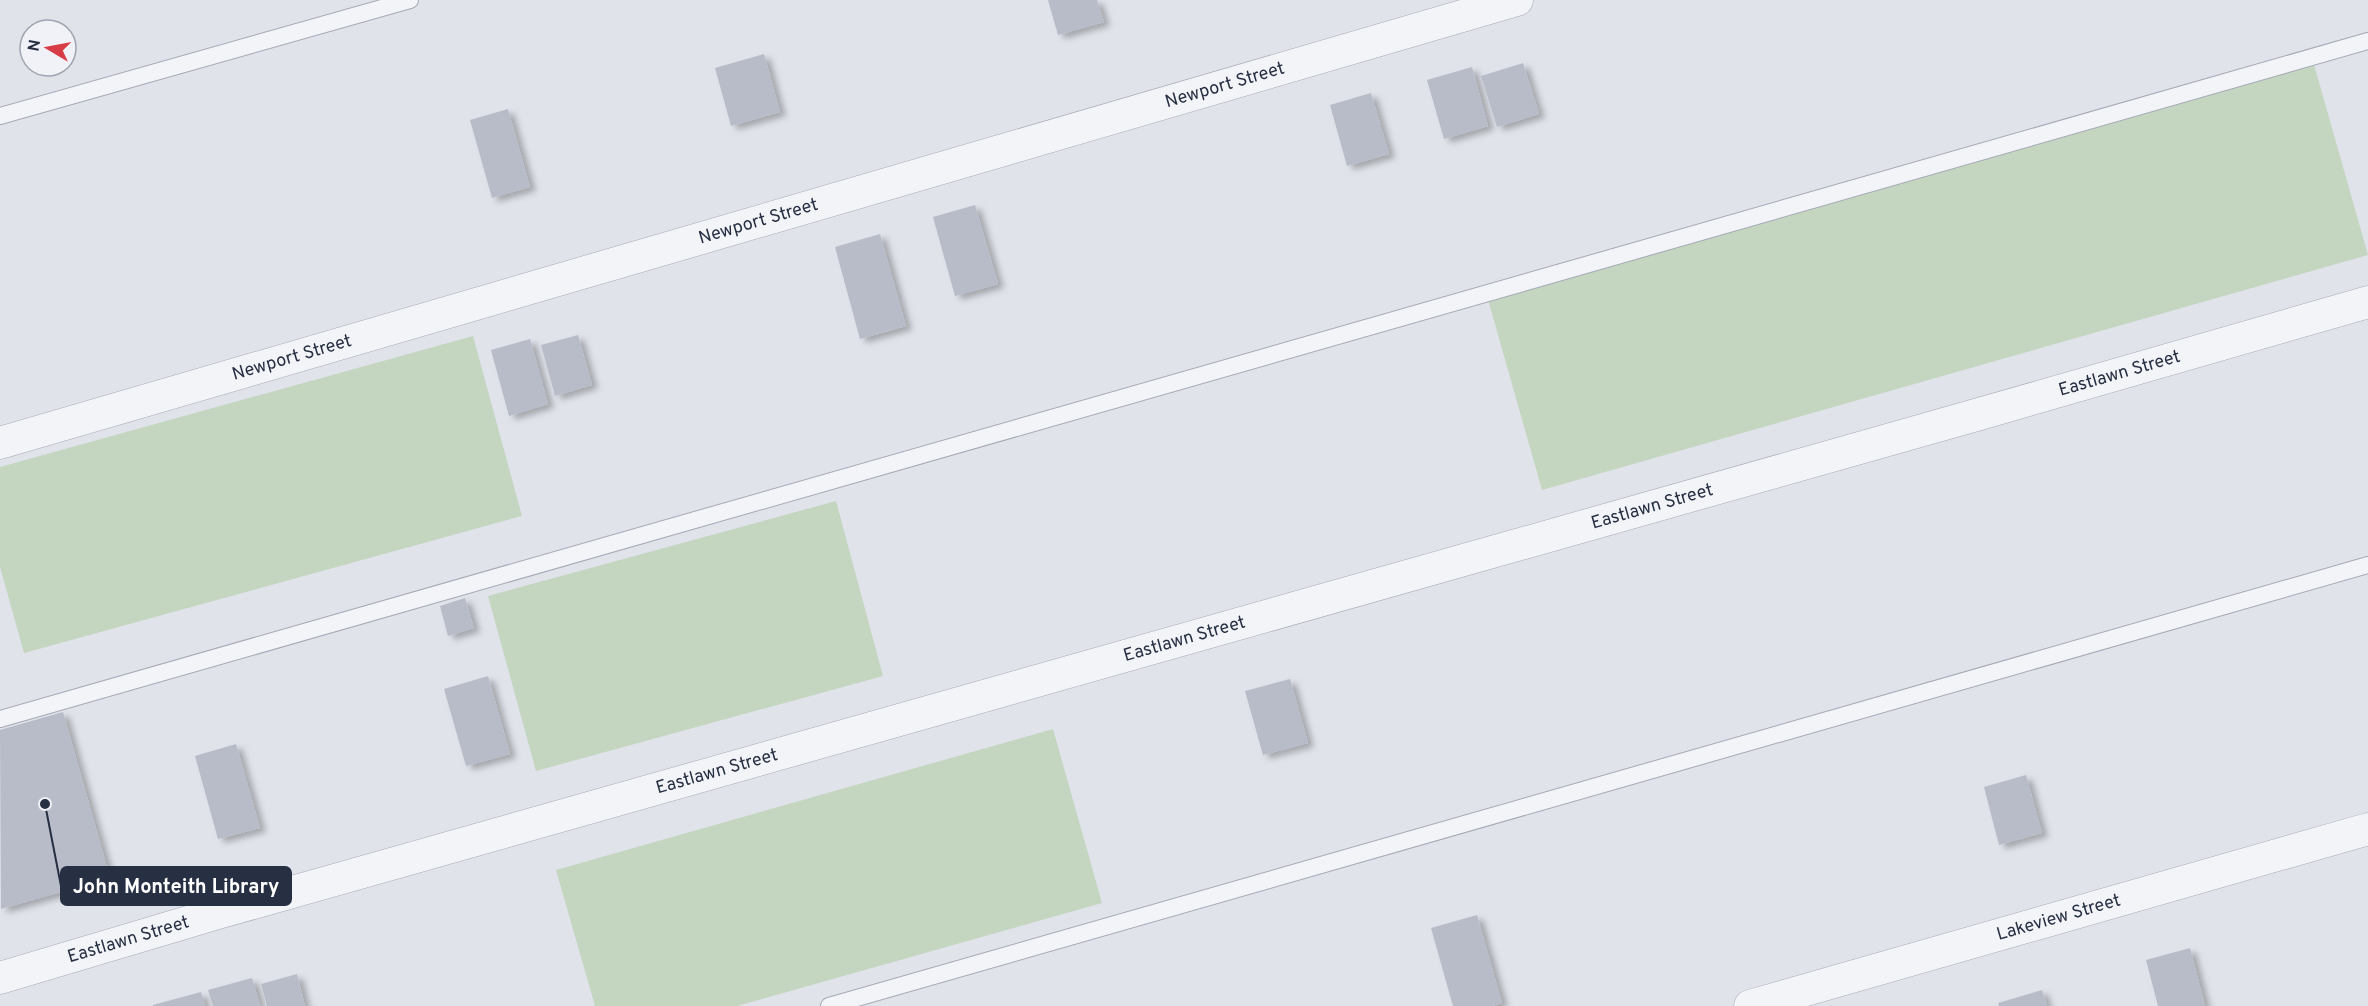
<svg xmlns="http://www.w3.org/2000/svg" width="2368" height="1006" font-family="Overpass,sans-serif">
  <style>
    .green { fill: #c4d5c0 }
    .building { fill: #b7bcc8; filter: url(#shadow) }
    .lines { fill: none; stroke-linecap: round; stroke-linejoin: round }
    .service-casing { stroke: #a5a9b5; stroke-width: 18 }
    .minor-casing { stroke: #a5a9b5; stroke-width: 33 }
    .service { stroke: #f3f4f8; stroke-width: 16 }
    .minor { stroke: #f3f4f8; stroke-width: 32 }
    .labels { text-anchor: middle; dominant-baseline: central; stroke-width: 6; stroke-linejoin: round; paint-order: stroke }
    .street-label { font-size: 18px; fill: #272f43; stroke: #f0f2f7 }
    .leader { fill: none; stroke: #272f43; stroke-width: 2 }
    .callout-dot { fill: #272f43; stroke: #f0f2f7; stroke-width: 2 }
    .callout { fill: #272f43; stroke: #272f43; stroke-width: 2 }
    .callout-label { font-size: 20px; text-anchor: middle; font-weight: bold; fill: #fff }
  </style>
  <defs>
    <filter id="shadow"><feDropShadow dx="6" dy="4" stdDeviation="3" flood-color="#0004"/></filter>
  </defs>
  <rect width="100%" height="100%" fill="#e0e3ea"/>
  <path class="green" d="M2313 61 2368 255 1542 490 1487 296Z
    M473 336 522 516 24 653 0 567V467Z
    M836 501 883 676 536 771 488 596Z
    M1053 729 1102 903 737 1006H595L556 870Z"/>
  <path class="building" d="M1048 0H1097L1104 22 1058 35Z
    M764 54 780 112 731 126 715 68Z
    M1523 63 1539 114 1497 127 1481 76Z
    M1472 67 1488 126 1444 139 1427 80Z
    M1371 93 1389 154 1347 166 1330 105Z
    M508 109 530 187 492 198 470 120Z
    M975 205 998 284 955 296 933 217Z
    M880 234 906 326 860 339 835 247Z
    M578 335 592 385 555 396 541 345Z
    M530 339 548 404 509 416 491 350Z
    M465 598 474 628 448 636 440 606Z
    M488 676 510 754 466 766 444 689Z
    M1290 679 1308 743 1263 755 1245 691Z
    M63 712 110 878 1 909 0 730Z
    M236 744 260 828 218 839 195 756Z
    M2026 775 2042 833 1999 845 1984 787Z
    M1477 915 1502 1003 1492 1006H1453L1431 928Z
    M2190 948 2205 1006H2158L2146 960Z
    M297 974 305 1006H267L261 984Z
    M252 978 260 1006H213L208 990Z
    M2042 990 2047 1006H1999L1998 1003Z
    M201 992 205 1006H153V1005Z"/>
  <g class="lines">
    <g class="service-casing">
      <path id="service" d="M0 116 410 0
        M0 719 2368 41
        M829 1006 2368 565"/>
    </g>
    <g class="minor-casing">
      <g id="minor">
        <path id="s1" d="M0 443 1517 0"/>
        <path id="s2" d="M0 978 218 913 1983 413 2368 302"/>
        <path id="s3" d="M1750 1006 2368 829"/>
      </g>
    </g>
    <use href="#service" class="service"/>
    <use href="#minor" class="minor"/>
  </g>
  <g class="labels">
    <g class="street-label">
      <text stroke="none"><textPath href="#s1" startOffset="1276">Newport Street</textPath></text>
      <text stroke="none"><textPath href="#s1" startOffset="790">Newport Street</textPath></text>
      <text stroke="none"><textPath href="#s1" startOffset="304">Newport Street</textPath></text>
      <text stroke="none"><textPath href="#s2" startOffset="2204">Eastlawn Street</textPath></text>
      <text stroke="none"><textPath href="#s2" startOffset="1718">Eastlawn Street</textPath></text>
      <text stroke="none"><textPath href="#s2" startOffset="1232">Eastlawn Street</textPath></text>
      <text stroke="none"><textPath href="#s2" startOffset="746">Eastlawn Street</textPath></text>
      <text stroke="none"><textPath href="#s3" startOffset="321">Lakeview Street</textPath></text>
      <text stroke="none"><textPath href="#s2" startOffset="134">Eastlawn Street</textPath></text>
    </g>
  </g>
  <path class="leader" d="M45 804L61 886"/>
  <circle class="callout-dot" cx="45" cy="804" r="6"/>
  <rect class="callout" x="61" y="867" width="230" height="38" rx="6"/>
  <g class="callout-label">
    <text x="176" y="893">John Monteith Library</text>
  </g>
  <g transform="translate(48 48) rotate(280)"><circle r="28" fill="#f0f2f7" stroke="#a0a4af" stroke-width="1.5"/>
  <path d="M0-4.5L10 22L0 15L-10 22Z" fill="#d83c47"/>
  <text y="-9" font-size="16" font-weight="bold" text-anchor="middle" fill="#272f43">N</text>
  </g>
</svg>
